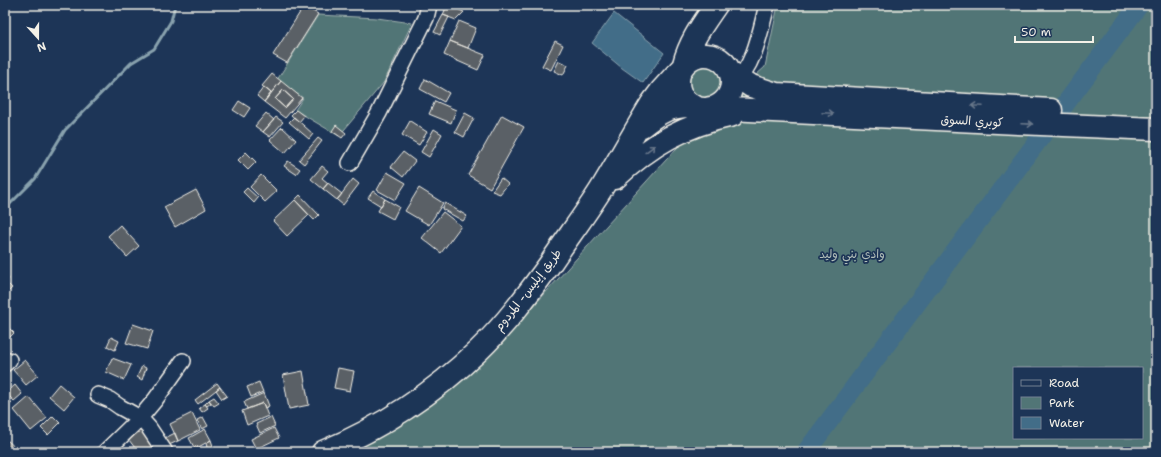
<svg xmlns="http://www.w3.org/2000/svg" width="1161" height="457" font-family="'Shantell Sans','Playpen Sans Arabic',sans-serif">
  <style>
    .green { fill: #517576; stroke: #a2b3af; fill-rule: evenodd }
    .water { fill: #426d88; stroke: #89a2ae }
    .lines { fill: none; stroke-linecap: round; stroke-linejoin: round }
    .stream { stroke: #89a2ae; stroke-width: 3 }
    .river { stroke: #426d88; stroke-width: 19 }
    .building { fill: #5a6066; stroke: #f4f1e8; fill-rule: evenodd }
    .minor-casing { stroke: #f4f1e8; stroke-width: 18 }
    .highway-casing { stroke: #f4f1e8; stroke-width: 25 }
    .minor { stroke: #1d3557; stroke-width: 15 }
    .highway { stroke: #1d3557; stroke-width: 22 }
    .oneway { stroke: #68778a }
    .labels { text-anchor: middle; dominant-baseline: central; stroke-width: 3.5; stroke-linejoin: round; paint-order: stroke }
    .street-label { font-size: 12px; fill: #f4f1e8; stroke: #1d3557 }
    .park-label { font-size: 12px; fill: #b3bfba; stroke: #1d3557 }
  </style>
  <rect width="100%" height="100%" fill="#1d3557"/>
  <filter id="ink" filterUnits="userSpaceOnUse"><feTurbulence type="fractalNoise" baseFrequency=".025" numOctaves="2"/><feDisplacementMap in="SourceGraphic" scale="8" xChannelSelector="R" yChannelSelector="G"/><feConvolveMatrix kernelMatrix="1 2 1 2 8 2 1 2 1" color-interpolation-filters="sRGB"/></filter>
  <g filter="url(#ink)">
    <path class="green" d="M778 5H1156V452H313L479 366 686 138 765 67ZM1014 368H1142V438H1014Z
      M318 15 377 18 412 23 384 82 339 136 295 110 303 98 277 80Z
      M688 81a18 18 0 1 1 36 0a18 18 0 1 1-36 0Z"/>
    <path class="water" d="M614 13 664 53 643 83 622 68 592 43Z"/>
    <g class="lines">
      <path class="stream" d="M5 209 35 179 65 130 131 63 154 49 171 21 175 5"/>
      <path class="river" d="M806 452 1139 5"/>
    </g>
    <path class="building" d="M447 5H448L464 12 456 20 443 15Z
      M304 6 318 14 287 63 273 55Z
      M443 15 449 17 440 35 434 32Z
      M459 21 476 28 468 48 450 41Z
      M450 41 485 55 478 70 444 55Z
      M555 41 563 45 551 70 542 66Z
      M559 61 568 65 563 75 554 71Z
      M272 74 281 81 271 93 262 86Z
      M425 79 449 93 444 102 420 89Z
      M281 81 302 98 285 118 264 102ZM283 90 293 99 285 108 275 99Z
      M264 87 271 93 264 102 257 96Z
      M283 90 293 99 285 108 275 99Z
      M239 101 250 108 244 117 233 110Z
      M435 101 456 110 451 123 429 114Z
      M296 110 304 116 299 122 291 115Z
      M266 113 274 120 263 132 255 126Z
      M465 113 474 118 464 137 455 132Z
      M502 115 524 127 490 188 468 175Z
      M276 117 283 122 270 137 263 132Z
      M294 117 313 134 309 139 289 122Z
      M410 121 427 132 419 145 402 135Z
      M336 125 346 133 342 138 332 131Z
      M282 127 296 140 285 153 270 140Z
      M434 129 442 134 429 157 421 152Z
      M318 138 322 141 304 164 299 160Z
      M246 152 256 162 248 170 238 160Z
      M403 152 415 161 403 177 391 167Z
      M288 161 300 169 296 174 284 166Z
      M322 166 328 171 322 178 328 183 323 189 311 179Z
      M387 172 406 183 395 200 377 190Z
      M261 175 277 191 265 202 250 187Z
      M501 178 508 184 500 194 492 191Z
      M353 179 359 184 343 205 337 200Z
      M328 183 342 194 337 200 323 189Z
      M247 188 258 198 254 203 243 192Z
      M419 188 443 203 429 225 405 211Z
      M196 190 206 209 175 227 164 207Z
      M373 191 385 199 381 206 368 198Z
      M300 195 319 215 314 220 295 200Z
      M385 199 399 207 393 219 378 211Z
      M295 200 309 215 287 236 273 221Z
      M445 203 467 216 463 221 442 209Z
      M443 212 461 226 441 253 422 238Z
      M120 225 139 246 127 257 108 236Z
      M5 274 9 279 6 282 12 288 5 295Z
      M5 324 14 333 10 337 5 332Z
      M133 324 153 331 147 349 126 343Z
      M111 337 119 341 115 350 107 346Z
      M112 358 131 365 124 380 106 372Z
      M25 360 38 375 26 385 13 370Z
      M142 366 146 368 142 380 137 377Z
      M338 368 354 371 350 391 334 388Z
      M303 371 309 405 289 409 283 375Z
      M259 382 263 392 251 397 247 387Z
      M217 383 220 387 198 404 195 400Z
      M59 384 74 397 64 409 49 396Z
      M15 385 22 394 14 401 6 393Z
      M220 387 227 396 222 399 216 390Z
      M264 393 269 406 265 408 263 403 247 409 244 402Z
      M5 394 12 403 5 408Z
      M29 397 47 418 31 431 14 410Z
      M214 397 219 403 214 406 209 400Z
      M209 400 211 403 207 406 205 404Z
      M263 403 268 416 247 425 242 411Z
      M205 404 208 408 202 412 199 408Z
      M192 413 200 430 178 441 170 424Z
      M53 416 60 423 48 435 41 428Z
      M203 417 208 426 202 429 197 420Z
      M271 417 275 426 260 433 256 424Z
      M274 428 279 438 256 449 251 439Z
      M205 429 211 440 195 449 189 438Z
      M141 430 154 446 146 452H138L129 440Z
      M175 433 178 441 169 445 165 438Z
      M7 440 20 452H11L5 446V443Z
      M211 440 215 452H208L206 443Z"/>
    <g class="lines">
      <g class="minor-casing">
        <path id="minor" d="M733 85C755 65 760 32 767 5
          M350 163 379 113 426 18 429 5
          M5 364 9 360
          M98 395 110 400 120 407 140 418 149 428 165 452
          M105 452 140 418 155 400 183 361"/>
      </g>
      <g class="highway-casing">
        <path id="highway" d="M678 82a27 27 0 1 1 54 0a27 27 0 1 1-54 0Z
          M684 64C690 41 703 24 716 5
          M730 72 751 86 776 94 1051 110
          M710 108 1018 123 1156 129
          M642 126C660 112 670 105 694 106
          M615 178C651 144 685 125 733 115
          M323 452C381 428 433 394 479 350 506 324 528 294 550 264 566 240 584 216 600 191 618 162 634 132 652 103L661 91 681 69"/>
      </g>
      <use href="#minor" class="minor"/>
      <use href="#highway" class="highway"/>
    </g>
    <defs><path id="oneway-shaft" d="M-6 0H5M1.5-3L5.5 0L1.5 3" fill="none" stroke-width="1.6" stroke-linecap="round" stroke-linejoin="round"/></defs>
    <g class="oneway">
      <use href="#oneway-shaft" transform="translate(977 106) rotate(-177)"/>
      <use href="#oneway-shaft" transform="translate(828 113) rotate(3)"/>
      <use href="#oneway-shaft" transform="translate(1027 124) rotate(2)"/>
      <use href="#oneway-shaft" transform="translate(650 149) rotate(-36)"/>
    </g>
  </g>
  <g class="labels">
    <g class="street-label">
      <text transform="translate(972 121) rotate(3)">كوبري السوق</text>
      <text transform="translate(528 290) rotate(-52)">طريق إيليس- المردوم</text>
    </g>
    <g class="park-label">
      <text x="852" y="254">وادي بني وليد</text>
    </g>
  </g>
  <rect width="1161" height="457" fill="none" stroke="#1d3557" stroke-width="20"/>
  <rect x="10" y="10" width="1141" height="437" fill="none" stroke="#f4f1e8" stroke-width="1.5" filter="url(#ink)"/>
  <rect x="1013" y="367" width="130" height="72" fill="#1d3557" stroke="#738091"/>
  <rect x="1021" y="380" width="20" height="6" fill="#1d3557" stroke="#738091"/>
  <text x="1049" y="387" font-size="12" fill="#f4f1e8">Road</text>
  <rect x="1021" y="397" width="20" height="12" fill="#517576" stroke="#738091"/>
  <text x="1049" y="407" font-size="12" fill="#f4f1e8">Park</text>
  <rect x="1021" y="417" width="20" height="12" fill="#426d88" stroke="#738091"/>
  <text x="1049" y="427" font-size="12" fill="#f4f1e8">Water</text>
  <g transform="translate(38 38) rotate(159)" stroke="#1d3557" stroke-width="3" paint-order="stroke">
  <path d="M0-3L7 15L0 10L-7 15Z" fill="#f4f1e8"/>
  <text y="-6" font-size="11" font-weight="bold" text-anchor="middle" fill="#f4f1e8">N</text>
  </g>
  <path d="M1015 36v6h78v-6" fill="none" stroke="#f4f1e8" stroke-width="2"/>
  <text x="1021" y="36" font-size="12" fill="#f4f1e8" stroke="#1d3557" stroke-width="3" paint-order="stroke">50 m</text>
</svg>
